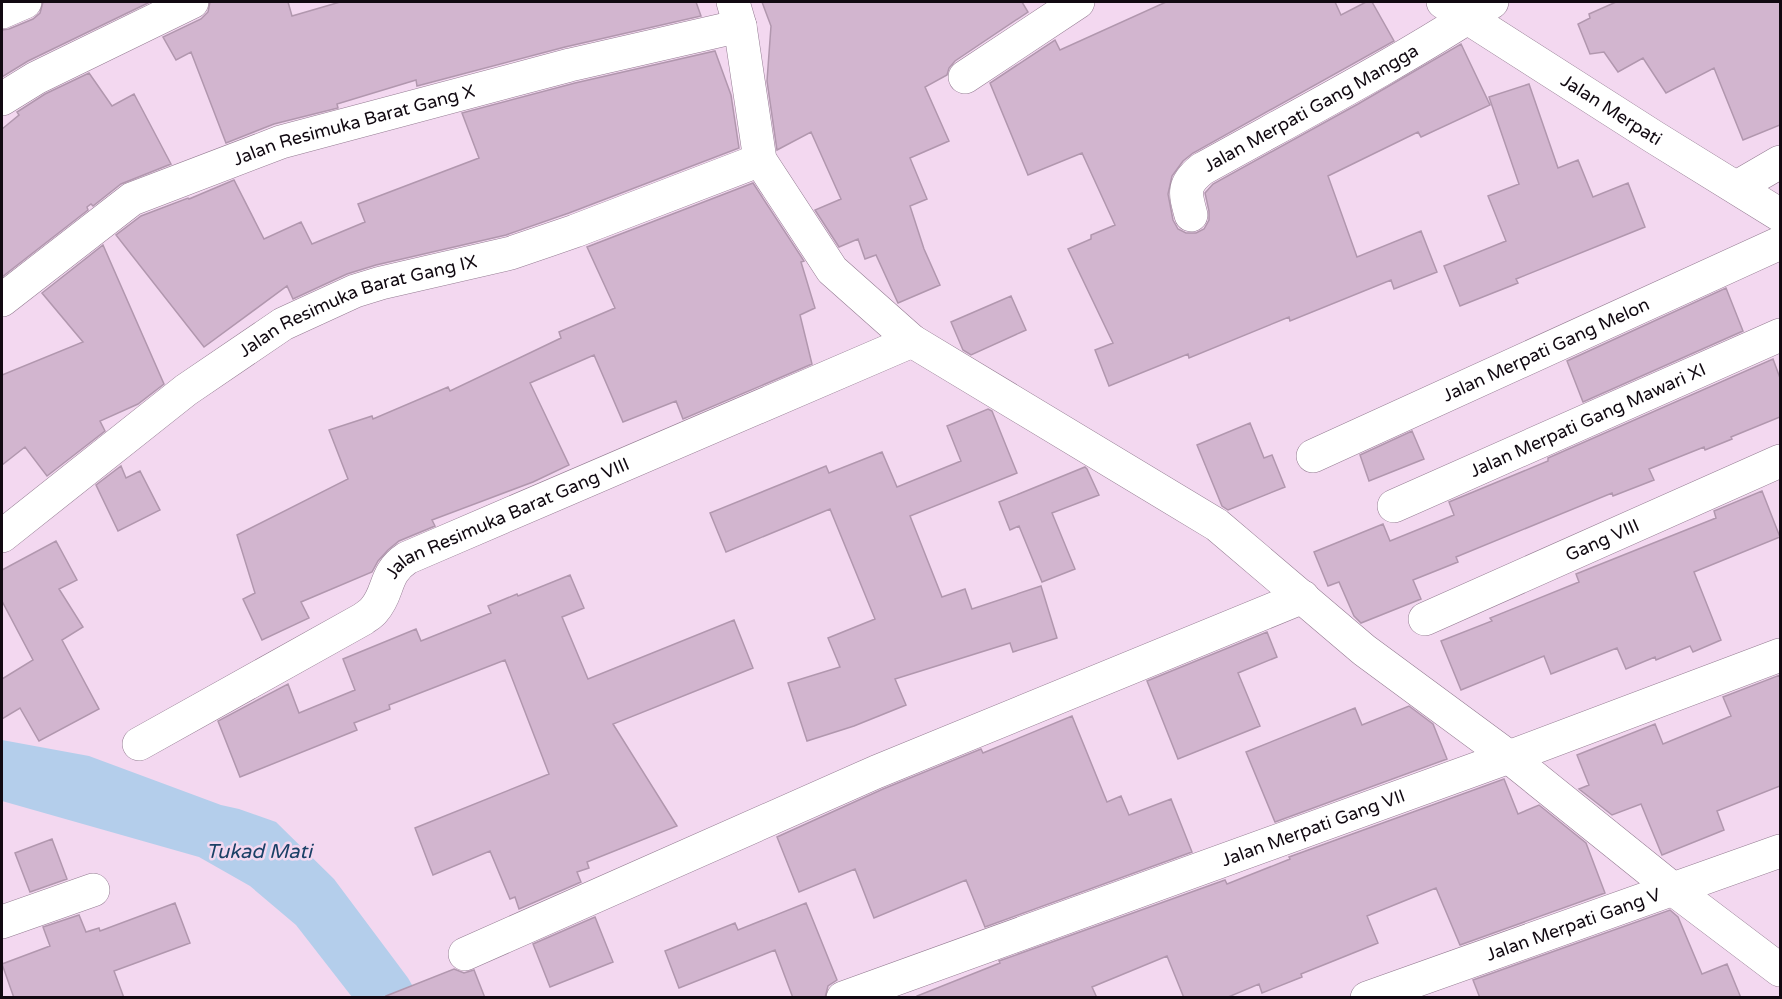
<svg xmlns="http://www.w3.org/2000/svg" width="1782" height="999" font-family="'Varela Round',sans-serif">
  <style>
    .water { fill: #b4ceeb }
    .building { fill: #d2b5cf; stroke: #b197ae; stroke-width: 1.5 }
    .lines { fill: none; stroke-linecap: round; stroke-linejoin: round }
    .street-casing { stroke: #937b91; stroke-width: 34 }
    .secondary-casing { stroke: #937b91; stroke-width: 34 }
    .street { stroke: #fff; stroke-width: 33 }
    .secondary { stroke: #fff; stroke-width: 33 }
    .labels { text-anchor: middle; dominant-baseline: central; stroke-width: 5; stroke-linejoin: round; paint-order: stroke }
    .street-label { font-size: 18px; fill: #110911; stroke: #f3d8f0 }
    .water-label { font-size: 20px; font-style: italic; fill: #1a4066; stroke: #f3d8f0 }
  </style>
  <rect width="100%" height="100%" fill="#f3d8f0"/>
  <path class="water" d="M2 740 89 756 221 805 239 809 276 822 334 879 408 978 419 997H352L296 925 250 886 199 857 2 801Z"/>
  <path class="building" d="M43 2H150L28 61 2 77V30L9 29 33 19 40 13Z
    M210 2H288L292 16 340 2H696L701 16 565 47 417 86 416 80 337 104 338 108 274 124 226 143 191 52 176 60 163 37 201 19 208 12Z
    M762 2H1022L1028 12 955 61 949 68 947 75 925 87 949 141 910 158 927 199 910 206 924 249 940 285 898 303 876 255 865 259 858 239 839 247 815 210 841 199 811 132 777 150 767 81 771 26Z
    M1166 2H1335L1341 15 1366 2H1372L1394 41 1193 153 1183 161 1172 176 1168 194 1173 220 1178 229 1186 233H1196L1204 229 1209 220V211L1205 193 1213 184 1358 104 1461 44 1490 105 1421 137 1418 132 1328 176 1357 257 1421 231 1437 272 1394 289 1391 280 1290 321 1289 317 1189 358 1188 354 1109 386 1095 350 1113 343 1068 249 1091 239V235L1115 225 1082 153 1028 175 990 83 1055 40 1060 50Z
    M1616 2H1780V125L1743 140 1714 68 1666 93 1643 58 1618 72 1604 52 1590 54 1578 24 1590 18 1589 14Z
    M715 51 731 95 739 148 569 213 506 235 376 265 347 274 293 299 287 286 204 347 116 235 141 216 188 198 189 199 234 180 264 239 301 222 312 244 365 222 358 204 479 158 462 113 575 83Z
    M89 73 112 106 134 94 171 164 121 184 93 206 91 204 87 207 88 210 2 277V129L19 115 17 112 45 94Z
    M1529 84 1558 168 1578 160 1593 197 1628 183 1645 227 1516 279 1518 283 1460 306 1444 266 1506 241 1488 196 1519 184 1489 97Z
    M753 183 804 261 801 262 815 308 800 315 812 364 683 419 676 401 623 422 594 355 530 383 569 465 533 482 432 520 435 526 399 541 388 550 378 561 372 572 301 602 309 618 262 640 243 599 255 593 237 535 348 479 329 430 372 416 373 419 448 387 450 391 561 338 559 332 615 308 587 247Z
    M103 245 164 384 138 404 100 421 105 431 47 476 25 447 2 465V375L83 342 42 293Z
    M1726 288 1743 331 1583 402 1567 361Z
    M1011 296 1026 330 971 355 963 350 951 322Z
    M1773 359 1780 378V417L1731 437 1732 439 1705 450 1704 447 1649 469 1654 480 1613 496 1612 493 1456 557 1458 562 1413 580 1421 599 1361 623 1354 616 1339 582 1328 586 1314 552 1383 524 1390 541 1454 515 1449 502 1548 461V458Z
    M988 409 992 411 1017 473 910 516 942 597 965 589 972 609 1041 586 1057 638 1013 652 1010 643 895 679 906 705 854 726 807 741 788 683 840 667 828 638 875 619 830 509 726 552 710 513 826 466 829 473 882 452 897 487 961 461 947 426Z
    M1250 423 1264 458 1272 455 1285 487 1228 510 1222 506 1197 445Z
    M1412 431 1424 459 1369 481 1360 455Z
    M121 466 126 478 140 471 160 510 118 531 96 485Z
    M1085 467 1087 469 1099 495 1052 513 1075 569 1042 582 1019 526 1010 530 999 502Z
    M1762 491 1780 537 1694 572 1721 640 1693 652 1690 646 1656 660 1655 657 1626 669 1617 648 1551 674 1544 656 1461 690 1441 641 1492 621 1490 618 1579 582 1576 574 1716 518 1714 511Z
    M56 541 77 580 59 589 83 627 62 640 99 709 39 741 20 708 2 719V679L33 660 2 601V570Z
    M570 575 584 608 562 617 588 679 734 620 753 668 613 724 677 826 587 862 589 868 577 872 581 882 519 909 515 897 510 899 490 851 433 875 415 828 549 774 505 660 389 705 390 709 354 723 357 730 240 777 218 721 288 684 299 713 355 690 343 659 416 629 421 641 491 613 488 606 517 594 518 596Z
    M1267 632 1277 657 1238 673 1260 726 1178 759 1147 681Z
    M1780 675V786L1717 811 1724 830 1662 855 1641 804 1612 815 1579 789 1589 785 1577 755 1655 724 1663 744 1731 716 1723 697Z
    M1409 706 1433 724 1447 759 1275 822 1246 752 1355 708 1362 725Z
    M1072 716 1107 802 1121 796 1129 815 1171 799 1192 852 985 927 966 880 874 918 855 869 799 892 777 837 883 789 981 749 983 753Z
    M1504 779 1518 814 1539 805 1586 843 1605 893 1460 945 1436 888 1367 916 1378 943 1301 974 1302 977 1262 993 1259 984 1226 998H1184L1167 956 1092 987 1097 998H917V996L1000 963 999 961 1225 880 1227 884 1290 859 1289 857Z
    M52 839 67 879 30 892 15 853Z
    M175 903 190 943 114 971 124 998H14L2 964 50 946 43 927 79 915 86 932 99 928 100 931Z
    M806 903 837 980 828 986 825 998H793L775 950 679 988 665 951 735 923 738 930Z
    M1670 910 1678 917 1702 974 1727 964 1741 998H1480L1473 980Z
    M595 917 613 962 550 987 533 944Z
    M454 969 464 973 474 970 485 998H387L386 996Z"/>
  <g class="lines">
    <g class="street-casing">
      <g id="street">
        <path d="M733 2 740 26 760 160 832 270 912 341 1217 525 1364 650 1509 757 1673 889 1780 970"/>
        <path d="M2 12 25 2"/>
        <path d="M965 77 1078 2"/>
        <path d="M2 99 36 78 192 2"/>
        <path d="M1737 187 1780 162"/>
        <path id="s1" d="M1191 215C1185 193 1182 185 1202 169 1299 115 1399 63 1492 2"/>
        <path id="s2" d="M2 300 132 199 281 142 570 65 740 26"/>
        <path id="s3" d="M1313 456 1780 243"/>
        <path id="s4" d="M1394 506 1780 335"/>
        <path id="s5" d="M2 536 186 390 283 324 355 291 381 283 511 253 575 231 760 160"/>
        <path id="s6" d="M1425 619 1780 461"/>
        <path id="s7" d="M139 744 363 619C367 616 371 614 374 610 390 592 383 574 407 558L912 341"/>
        <path d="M2 922 93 890"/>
        <path d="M465 954 876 772 1303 597"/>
        <path id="s8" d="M843 998 1509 757 1780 655"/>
        <path id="s9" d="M1367 998 1780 851"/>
      </g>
    </g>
    <g class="secondary-casing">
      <g id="secondary">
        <path id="s10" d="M1443 2 1654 137 1780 215"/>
      </g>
    </g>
    <use href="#street" class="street"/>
    <use href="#secondary" class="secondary"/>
  </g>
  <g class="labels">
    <g class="street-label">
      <text stroke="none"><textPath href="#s1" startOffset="177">Jalan Merpati Gang Mangga</textPath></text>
      <text stroke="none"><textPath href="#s10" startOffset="200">Jalan Merpati</textPath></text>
      <text stroke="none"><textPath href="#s2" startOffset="399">Jalan Resimuka Barat Gang X</textPath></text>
      <text stroke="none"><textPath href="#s5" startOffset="429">Jalan Resimuka Barat Gang IX</textPath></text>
      <text stroke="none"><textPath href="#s3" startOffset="256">Jalan Merpati Gang Melon</textPath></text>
      <text stroke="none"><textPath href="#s4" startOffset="212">Jalan Merpati Gang Mawari XI</textPath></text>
      <text stroke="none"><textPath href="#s7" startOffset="441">Jalan Resimuka Barat Gang VIII</textPath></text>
      <text stroke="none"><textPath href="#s6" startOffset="194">Gang VIII</textPath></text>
      <text stroke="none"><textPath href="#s8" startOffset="500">Jalan Merpati Gang VII</textPath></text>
      <text stroke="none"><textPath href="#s9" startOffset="219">Jalan Merpati Gang V</textPath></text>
    </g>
    <g class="water-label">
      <text x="259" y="852">Tukad Mati</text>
    </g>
  </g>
  <rect width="1782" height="999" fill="none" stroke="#110911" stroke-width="6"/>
</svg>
